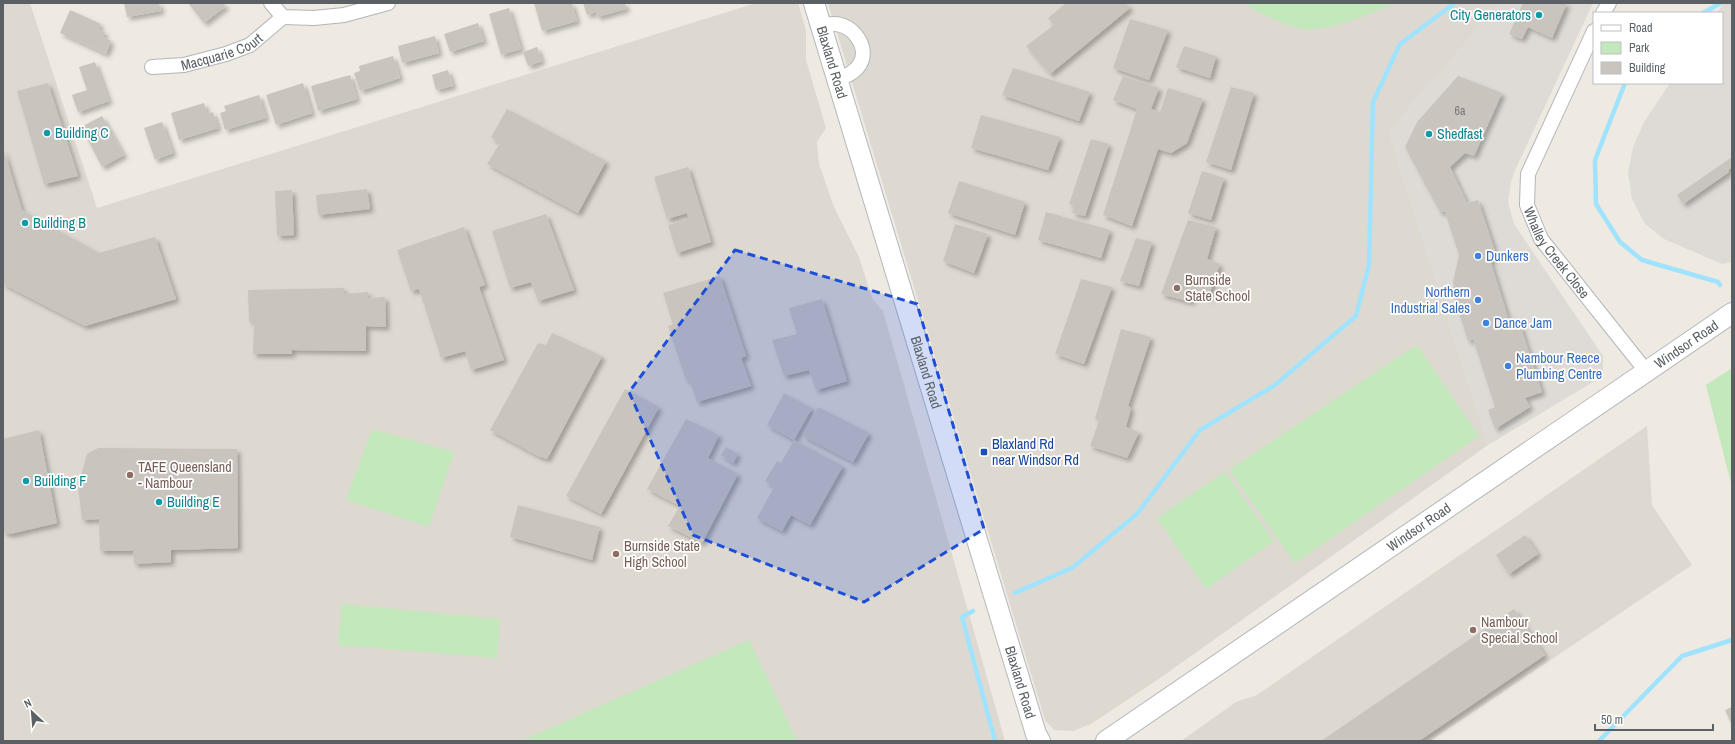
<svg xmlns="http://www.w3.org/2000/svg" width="1735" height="744" font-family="'Archivo Narrow',sans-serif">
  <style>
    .industrial { fill: #dedbd6 }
    .education { fill: #ded9d0 }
    .green { fill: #c2e8bc }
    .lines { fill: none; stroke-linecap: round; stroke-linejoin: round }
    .stream { stroke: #a0e3ff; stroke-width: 4.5 }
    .building { fill: #c9c4be; filter: url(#shadow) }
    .street-casing { stroke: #b2b6ba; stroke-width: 16 }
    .secondary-casing { stroke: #b3b8bd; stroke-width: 22 }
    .street { stroke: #fff; stroke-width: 14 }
    .secondary { stroke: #fff; stroke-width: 20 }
    .marked { fill: #1d4ed8; fill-opacity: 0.2; stroke: #1d4ed8; stroke-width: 3; stroke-dasharray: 8 5; stroke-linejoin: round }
    .culture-dot { fill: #0f9aa8; stroke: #fff; stroke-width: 1.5 }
    .shop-dot { fill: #3f7fe0; stroke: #fff; stroke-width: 1.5 }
    .education-dot { fill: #8d6e63; stroke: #fff; stroke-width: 1.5 }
    .transit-dot { fill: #1a4fb4; stroke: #fff; stroke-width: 1.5 }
    .labels { text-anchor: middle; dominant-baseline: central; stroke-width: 3.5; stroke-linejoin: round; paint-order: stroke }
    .number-label { font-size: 12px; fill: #76797a }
    .culture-label { font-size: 14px; fill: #0d838f; stroke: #fff; text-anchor: start }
    .street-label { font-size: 14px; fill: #5a6063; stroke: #fff }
    .shop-label { font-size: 14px; fill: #366cbe; stroke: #fff; text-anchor: start }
    .education-label { font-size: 14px; fill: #785e54; stroke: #fff; text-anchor: start }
    .transit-label { font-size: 14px; fill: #164399; stroke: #fff; text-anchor: start }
  </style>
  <defs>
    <filter id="shadow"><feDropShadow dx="3.5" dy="3.5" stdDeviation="2" flood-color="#0004"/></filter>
  </defs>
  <rect width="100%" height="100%" fill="#eee9e1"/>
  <path class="industrial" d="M1500 3H1593L1517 166 1511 182 1508 202 1514 224 1603 356V373L1593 382 1488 445 1389 132Z
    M1724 3H1732V262L1722 264 1664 239 1645 224 1632 199 1628 173 1633 147 1644 122 1670 83H1722V13H1717Z"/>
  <path class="education" d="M3 3H30L97 208 756 3H798L806 30V60L826 128 817 142 819 164 834 207 859 257 872 298 883 311 1005 741H3Z
    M828 3H1500L1389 132 1488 445 1163 676 1091 724 1073 731 1054 730 1045 720Z
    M1647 426 1652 505 1692 565 1430 741H1181L1236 702 1257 695Z"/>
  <path class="green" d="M1246 3H1394L1389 6C1363 16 1321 36 1294 27 1279 23 1265 15 1251 8Z
    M1417 345 1479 436 1295 563 1229 470Z
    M1732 368V487L1706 385Z
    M372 429 454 452 429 527 346 500Z
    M1225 472 1274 541 1206 589 1157 518Z
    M342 604 500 619 497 658 338 645Z
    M749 640 797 741H521Z"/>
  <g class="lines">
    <path class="stream" d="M1703 13 1721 3
      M1625 83 1595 160 1596 204 1620 242 1642 260 1718 282 1720 285
      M1015 593 1072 568 1137 514 1200 430 1275 385 1356 316 1369 265 1373 102 1400 44 1455 3
      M973 611 962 617 995 741
      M1599 741 1682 656 1732 640"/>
  </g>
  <path class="building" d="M124 3H159L161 11 127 17Z
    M188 3H223L226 6 204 23Z
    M534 3H572L577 21 542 31Z
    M583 3H625L626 9 597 17 596 12 587 15Z
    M1066 3H1125L1130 8 1050 74 1026 46 1054 25 1048 18Z
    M1523 3H1567L1552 38 1528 27 1522 39 1509 34Z
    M509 8 521 49 501 55 489 14Z
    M70 10 101 24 98 29 105 32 103 37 111 41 106 54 60 33Z
    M1130 19 1168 30 1149 80 1113 68Z
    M478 23 484 41 450 52 444 34Z
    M435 36 439 53 402 63 398 46Z
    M1184 46 1216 56 1210 78 1176 67Z
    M537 47 542 61 528 66 523 52Z
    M393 56 400 78 360 91 354 73 360 71 359 66Z
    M95 62 109 101 78 112 72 95 87 90 79 67Z
    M1013 68 1090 92 1079 121 1002 95Z
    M448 70 453 86 436 90 432 75Z
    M350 75 357 99 318 111 311 86Z
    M1123 76 1159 88 1151 109 1160 112 1168 88 1203 99 1187 143 1171 153 1158 149 1132 226 1103 215 1137 109 1113 100Z
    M1458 76 1502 93 1474 156 1465 153 1450 167 1467 203 1478 200 1497 257 1490 260 1511 327 1520 325 1542 392 1525 398 1530 407 1495 429 1488 410 1495 407 1473 339 1468 341 1451 288 1454 287 1453 282 1459 255 1445 212H1440L1405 147 1417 122Z
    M48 83 78 176 44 184 17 91Z
    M303 83 312 113 276 125 266 95Z
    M1231 87 1254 93 1231 170 1206 162Z
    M259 95 266 118 225 130 220 113 226 111 224 106Z
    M204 103 207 114 213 112 218 128 179 140 171 113Z
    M507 109 606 161 578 213 487 164 500 143 491 137Z
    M981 115 1060 137 1048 170 971 148Z
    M102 116 124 155 102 167 81 127Z
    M162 122 173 153 155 160 144 128Z
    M1091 139 1109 144 1085 216 1072 213 1075 206 1069 204Z
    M3 148 22 210 99 253 155 237 176 299 85 326 3 284Z
    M1732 157V167L1728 170 1729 172 1683 204 1677 195Z
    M688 167 711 242 677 253 668 225 689 219 687 213 667 219 654 177Z
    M1202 171 1224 178 1211 220 1188 213Z
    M959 181 1025 202 1015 235 948 213Z
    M367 189 370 209 318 215 316 195Z
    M292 190 294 235 277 236 275 191Z
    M1046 212 1110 230 1101 258 1038 240Z
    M546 214 574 290 538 301 531 282 510 288 492 231Z
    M1188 220 1216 227 1207 259 1220 264 1208 298 1194 294 1191 302 1161 294Z
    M955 224 988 234 974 273 943 261Z
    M464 227 485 285 479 287 504 360 471 370 465 351 441 358 419 289 411 291 397 250Z
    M1136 238 1152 242 1139 286 1120 281Z
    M720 276 746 356 741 358 751 386 697 402 689 379 686 380 668 326 673 324 663 293Z
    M1081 279 1112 287 1084 364 1055 354Z
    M344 288V294L368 292V298L385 297 386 327 366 326V351L292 350V354H253L254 322H249L248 290Z
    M822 299 847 381 816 390 809 370 784 376 772 340 797 334 789 308Z
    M1121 329 1151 337 1128 406 1131 408 1126 427 1139 432 1127 458 1090 446 1099 421 1095 419Z
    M552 333 602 356 547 459 538 456 490 430 538 343 546 345Z
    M625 389 659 407 601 514 566 496Z
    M784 393 812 408 794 440 767 425Z
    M818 407 869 433 853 462 803 436Z
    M686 419 719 435 708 458 738 474 702 543 668 526 680 506 647 489Z
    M39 430 57 523 10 534 3 532V439Z
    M794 440 843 466 810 525 791 515 782 531 757 518 774 487 765 481 777 461 781 463Z
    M726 447 738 454 733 463 721 455Z
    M98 448 237 449 238 548 171 550V562L134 564 133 551H100L99 519 82 520 78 486 87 454Z
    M518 505 600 527 592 560 510 537Z
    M1525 535 1538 554 1509 574 1496 555Z
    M1514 609 1545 655 1419 741H1321Z
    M1732 707V725L1725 710Z"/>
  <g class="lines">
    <g class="street-casing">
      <g id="street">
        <path d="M271 3 283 17 314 18 344 15 388 3"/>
        <path d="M1603 13 1609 3"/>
        <path d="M821 28C825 26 829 24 833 24 852 23 870 47 860 64 855 72 845 77 836 79"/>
        <path id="s1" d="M1594 31 1528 174 1527 205 1541 239 1646 371"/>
        <path id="s2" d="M152 67 184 65 226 54 250 45 283 17"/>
      </g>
    </g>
    <g class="secondary-casing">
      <g id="secondary">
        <path id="s3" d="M814 3 1036 734 1040 741"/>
        <path id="s4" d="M1106 741 1732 313"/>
      </g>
    </g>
    <use href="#street" class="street"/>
    <use href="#secondary" class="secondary"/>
  </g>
  <path class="marked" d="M735 250 917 304 984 529 864 602 693 535 629 392Z"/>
  <g class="culture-dot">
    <circle cx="1539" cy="15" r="4"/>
    <circle cx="47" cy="133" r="4"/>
    <circle cx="1429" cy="134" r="4"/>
    <circle cx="25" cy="223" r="4"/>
    <circle cx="26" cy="481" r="4"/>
    <circle cx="159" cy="502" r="4"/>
  </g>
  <g class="shop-dot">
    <circle cx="1478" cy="256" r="4"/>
    <circle cx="1478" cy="300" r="4"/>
    <circle cx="1486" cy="323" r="4"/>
    <circle cx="1508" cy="366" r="4"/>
  </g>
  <g class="education-dot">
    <circle cx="1177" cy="288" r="4"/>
    <circle cx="130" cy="475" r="4"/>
    <circle cx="616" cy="554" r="4"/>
    <circle cx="1473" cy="630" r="4"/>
  </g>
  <rect class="transit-dot" x="980" y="448" width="8" height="8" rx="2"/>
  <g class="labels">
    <g class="number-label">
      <text x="1460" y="111">6a</text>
    </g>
    <g class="culture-label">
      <text x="1531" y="15" text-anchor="end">City Generators</text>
      <text x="55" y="133">Building C</text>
      <text x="1437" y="134">Shedfast</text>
      <text x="33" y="223">Building B</text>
      <text x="34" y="481">Building F</text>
      <text x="167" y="502">Building E</text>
    </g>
    <g class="street-label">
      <text stroke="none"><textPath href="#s2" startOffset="72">Macquarie Court</textPath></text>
      <text stroke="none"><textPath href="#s3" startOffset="62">Blaxland Road</textPath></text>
      <text stroke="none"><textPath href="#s1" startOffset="245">Whalley Creek Close</textPath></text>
      <text stroke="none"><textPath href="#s4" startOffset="703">Windsor Road</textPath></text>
      <text stroke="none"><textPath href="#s3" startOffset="386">Blaxland Road</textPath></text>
      <text stroke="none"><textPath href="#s4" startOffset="379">Windsor Road</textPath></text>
      <text stroke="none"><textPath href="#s3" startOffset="710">Blaxland Road</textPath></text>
    </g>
    <g class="shop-label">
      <text x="1486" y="256">Dunkers</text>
      <text x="1470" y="292" text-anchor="end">Northern<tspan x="1470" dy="16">Industrial Sales</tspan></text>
      <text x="1494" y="323">Dance Jam</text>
      <text x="1516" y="358">Nambour Reece<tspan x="1516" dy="16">Plumbing Centre</tspan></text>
    </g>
    <g class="education-label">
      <text x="1185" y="280">Burnside<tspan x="1185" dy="16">State School</tspan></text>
      <text x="138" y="467">TAFE Queensland<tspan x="138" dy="16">- Nambour</tspan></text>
      <text x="624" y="546">Burnside State<tspan x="624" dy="16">High School</tspan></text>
      <text x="1481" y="622">Nambour<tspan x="1481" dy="16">Special School</tspan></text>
    </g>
    <g class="transit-label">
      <text x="992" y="444">Blaxland Rd<tspan x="992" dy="16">near Windsor Rd</tspan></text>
    </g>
  </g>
  <rect width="1735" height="744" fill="none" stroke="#5a6063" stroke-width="8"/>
  <rect x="1593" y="12" width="130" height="72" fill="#ffffff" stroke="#bdbfc1"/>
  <rect x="1601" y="25" width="20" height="6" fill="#ffffff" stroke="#bdbfc1"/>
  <text x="1629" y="32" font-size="12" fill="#5a6063">Road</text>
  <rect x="1601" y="42" width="20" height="12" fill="#c2e8bc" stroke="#bdbfc1"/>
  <text x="1629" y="52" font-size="12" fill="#5a6063">Park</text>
  <rect x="1601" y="62" width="20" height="12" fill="#c9c4be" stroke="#bdbfc1"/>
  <text x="1629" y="72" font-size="12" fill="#5a6063">Building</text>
  <g transform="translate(32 712) rotate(334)" stroke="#ffffff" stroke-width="3" paint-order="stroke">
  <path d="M0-3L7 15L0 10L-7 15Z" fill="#5a6063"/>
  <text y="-6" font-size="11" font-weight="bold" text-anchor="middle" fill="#5a6063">N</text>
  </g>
  <path d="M1595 724v6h118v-6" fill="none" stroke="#5a6063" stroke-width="2"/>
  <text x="1601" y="724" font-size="12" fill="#5a6063" stroke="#ffffff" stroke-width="3" paint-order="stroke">50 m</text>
</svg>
